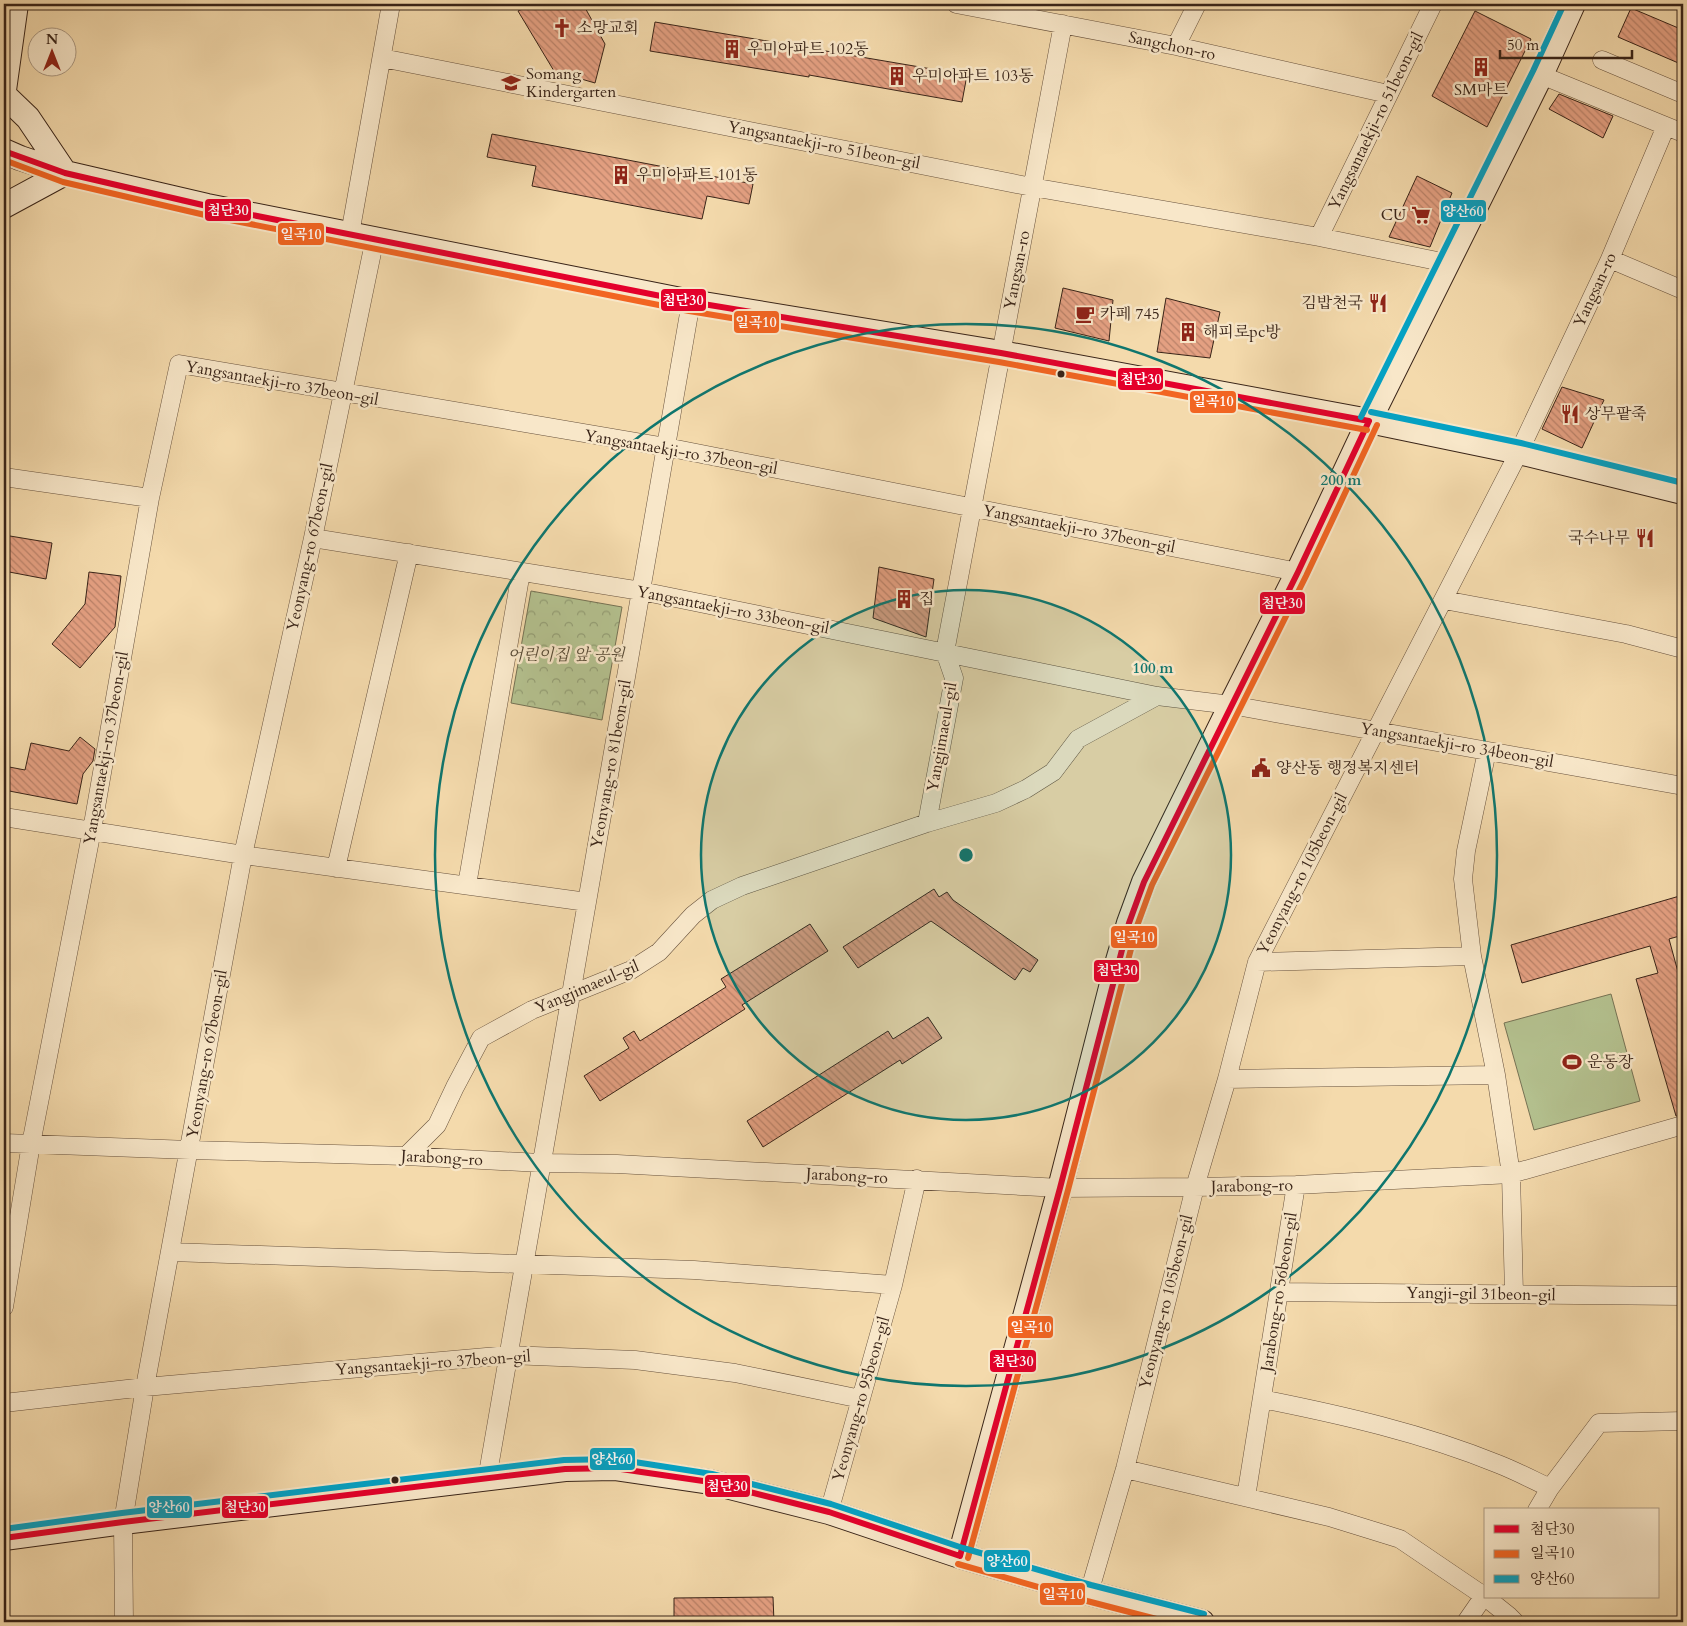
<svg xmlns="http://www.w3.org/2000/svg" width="1687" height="1626" font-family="Cardo,'Noto Serif KR',serif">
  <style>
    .park { fill: url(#park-crowns); stroke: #767254 }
    .garden { fill: #b4c18f; stroke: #767254 }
    .building { fill: url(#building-back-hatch); stroke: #392418 }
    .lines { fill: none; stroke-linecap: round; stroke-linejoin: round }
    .street-casing { stroke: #68523d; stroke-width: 19 }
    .secondary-casing { stroke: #392418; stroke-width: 26 }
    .street { stroke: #f8e7c9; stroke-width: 18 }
    .secondary { stroke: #f8e7c9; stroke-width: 24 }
    .bus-1-casing { stroke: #f8e7c9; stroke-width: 10 }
    .bus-2-casing { stroke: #f8e7c9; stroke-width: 10 }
    .bus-3-casing { stroke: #f8e7c9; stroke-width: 10 }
    .bus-1 { stroke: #e4002b; stroke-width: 6 }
    .bus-2 { stroke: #f26522; stroke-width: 6 }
    .bus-3 { stroke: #03a2c5; stroke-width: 6 }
    .ring { fill: none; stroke: #0f766e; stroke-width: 2.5 }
    .bus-dot { fill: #392418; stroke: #f8e7c9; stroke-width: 2 }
    .labels { text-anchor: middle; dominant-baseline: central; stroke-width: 5; stroke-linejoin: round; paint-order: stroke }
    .poi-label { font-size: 16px; fill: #392418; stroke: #f8e7c9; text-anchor: start }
    .street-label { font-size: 16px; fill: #392418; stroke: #f8e7c9 }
    .park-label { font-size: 16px; font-style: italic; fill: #584b36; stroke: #f8e7c9 }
    .centre { fill: #0f766e; stroke: #f8e7c9; stroke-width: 2.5 }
    .ring-label { font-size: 15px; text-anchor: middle; font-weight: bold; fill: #0f766e; stroke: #f8e7c9; stroke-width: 5; stroke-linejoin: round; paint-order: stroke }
    .line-badge { stroke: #f8e7c9; stroke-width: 2 }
    .badge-label { font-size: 14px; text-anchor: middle; font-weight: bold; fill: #fff }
  </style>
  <defs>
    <pattern id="park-crowns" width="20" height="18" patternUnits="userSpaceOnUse" patternTransform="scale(1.25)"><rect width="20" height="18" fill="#b4c18f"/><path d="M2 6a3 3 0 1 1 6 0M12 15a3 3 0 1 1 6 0" fill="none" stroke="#939d74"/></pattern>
    <pattern id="building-back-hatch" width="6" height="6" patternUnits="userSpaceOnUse" patternTransform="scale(1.25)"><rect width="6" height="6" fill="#e4a082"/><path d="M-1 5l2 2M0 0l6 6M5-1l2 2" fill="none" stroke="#ba8269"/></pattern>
  </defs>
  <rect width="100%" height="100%" fill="#f4daac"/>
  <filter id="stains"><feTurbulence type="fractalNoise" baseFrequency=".004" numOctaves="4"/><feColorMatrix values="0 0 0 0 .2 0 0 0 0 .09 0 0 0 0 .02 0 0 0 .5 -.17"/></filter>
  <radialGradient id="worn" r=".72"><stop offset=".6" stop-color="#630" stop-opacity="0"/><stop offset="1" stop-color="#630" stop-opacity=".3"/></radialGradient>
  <path class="park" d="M531 591 622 607 602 720 511 703Z"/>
  <path class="garden" d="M1611 994 1640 1101 1534 1130 1504 1023Z"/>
  <path class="building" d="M532 4H583L605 44 595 83 554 71 518 11Z
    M1631 8 1683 30V65L1618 37Z
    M1475 11 1531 39 1487 127 1432 96Z
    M655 22 967 75 962 102 809 75V77L650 51Z
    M1559 94 1613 116 1603 138 1549 109Z
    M492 134 753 184 749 204 707 196 702 219 532 186 536 166 487 157Z
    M1417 176 1452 193 1430 247 1389 237Z
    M1063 288 1113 300 1109 341 1055 328Z
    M1166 298 1220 312 1210 358 1157 352Z
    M1562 387 1604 400 1582 448 1542 429Z
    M4 535 52 543 46 579 4 571Z
    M879 567 934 579 926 637 873 618Z
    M89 572 121 576 115 627 80 668 52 644 85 604Z
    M80 737 95 749 93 761 83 774 77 804 4 790V766L25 770 31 743 69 751Z
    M934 889 939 897 947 892 953 900 1038 960 1030 972 1023 968 1015 980 931 921 858 968 843 947Z
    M1683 895V935L1669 939 1678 972 1683 970V1115L1676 1116 1636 979 1658 973 1650 946 1522 983 1511 945Z
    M810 924 828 951 742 1005 745 1009 600 1101 584 1076 629 1048 623 1038 634 1031 640 1041 726 987 721 979Z
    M928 1017 942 1038 902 1064 900 1060 763 1147 747 1121 888 1031 893 1039Z
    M773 1597 774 1622H674V1598Z"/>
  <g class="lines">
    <g class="street-casing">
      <path id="street" d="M956 4 1176 46 1388 94
        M1176 46 1197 4
        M382 58 1032 187 1319 237 1447 263
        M1602 60 1683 94
        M1541 75 1683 133
        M350 234 391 4
        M1319 237 1433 4
        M1610 259 1683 290
        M4 477 150 498
        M313 538 641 591 1157 696 1231 705 1683 786
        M1444 600 1626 634 1683 649
        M1487 751 1466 851 1463 879 1472 956 1496 1075 1511 1174 1514 1294
        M4 817 243 855 587 902
        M927 823 954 678 945 652 1063 24
        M336 868 409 553
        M467 885 521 572
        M1257 962 1472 956
        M1227 1079 1496 1075
        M4 1143 190 1150 406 1156 541 1163 617 1164 1060 1188 1195 1187 1296 1185 1511 1174 1683 1125
        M406 1156 437 1125 455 1087 481 1038 532 1010 631 970 659 952 693 915 712 900 742 886 927 823 996 803 1026 789 1053 772 1078 739 1157 696
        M171 1252 694 1270 893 1285
        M1279 1292 1683 1296
        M4 1307 31 1144 92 830 150 498 179 364 666 447 1298 572
        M1262 1399C1342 1415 1422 1433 1498 1464 1516 1471 1533 1480 1550 1488
        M4 1403 145 1387 509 1355 635 1360 735 1373 861 1399
        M1125 1469 1329 1517 1400 1539 1484 1596 1509 1616 1515 1622
        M487 1479 691 302
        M1246 1497 1296 1185
        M1537 1510 1550 1488 1599 1423 1683 1421
        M829 1512 893 1285 917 1179
        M1089 1593 1125 1469 1195 1187 1227 1079 1257 962 1519 452 1610 259 1666 126
        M124 1622 123 1522 145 1387 243 855 313 538 375 238
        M1466 1622 1486 1593"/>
    </g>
    <g class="secondary-casing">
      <path id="secondary" d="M4 90 16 4
        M4 95 28 118 65 173 4 206
        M4 151 20 158 65 173 207 206 691 302 1001 353 1369 421 1519 452 1683 492
        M4 1538 123 1522 565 1469 614 1468 710 1482 829 1512 960 1556 1089 1593 1202 1622
        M960 1556 1060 1188 1117 964 1129 923 1144 882 1231 705 1298 572 1369 421 1541 75 1573 4"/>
    </g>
    <use href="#street" class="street"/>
    <use href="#secondary" class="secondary"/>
    <g class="bus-1-casing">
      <path id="bus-1" d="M4 151 65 173 207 206 691 302 1001 353 1369 421
        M4 1538 123 1522 565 1469 614 1468 710 1482 829 1512 960 1556
        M960 1556 1060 1188 1129 923 1144 882 1298 572 1369 421"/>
    </g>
    <g class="bus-2-casing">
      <path id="bus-2" d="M4 160 63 182 205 215 689 311 999 362 1367 430
        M968 1558 1068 1190 1137 926 1152 885 1306 576 1377 425
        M958 1564 1087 1601 1168 1622"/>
    </g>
    <g class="bus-3-casing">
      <path id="bus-3" d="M1371 412 1521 443 1683 483
        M1361 417 1533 71 1564 4
        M4 1529 122 1513 564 1460 615 1459 712 1474 831 1504 963 1548 1091 1585 1204 1614"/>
    </g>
    <use href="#bus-1" class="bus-1"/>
    <use href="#bus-2" class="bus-2"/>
    <use href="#bus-3" class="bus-3"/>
  </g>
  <circle cx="966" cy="855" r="265" fill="#0f766e" fill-opacity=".12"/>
  <g class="ring">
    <circle cx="966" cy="855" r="265"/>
    <circle cx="966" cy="855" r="531"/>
  </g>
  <defs>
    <g id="church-bare" transform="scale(1.5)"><path d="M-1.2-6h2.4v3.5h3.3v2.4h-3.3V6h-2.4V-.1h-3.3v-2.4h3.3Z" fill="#8f2418" stroke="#f8e7c9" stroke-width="2.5" paint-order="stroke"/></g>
    <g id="building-bare" transform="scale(1.5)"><path d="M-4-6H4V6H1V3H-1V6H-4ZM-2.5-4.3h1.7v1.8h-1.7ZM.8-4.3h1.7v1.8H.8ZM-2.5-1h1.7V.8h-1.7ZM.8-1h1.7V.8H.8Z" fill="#8f2418" stroke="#f8e7c9" stroke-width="2.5" paint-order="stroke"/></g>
    <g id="school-bare" transform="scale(1.5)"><path d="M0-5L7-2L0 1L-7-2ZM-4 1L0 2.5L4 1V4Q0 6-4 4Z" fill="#8f2418" stroke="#f8e7c9" stroke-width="2.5" paint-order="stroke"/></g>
    <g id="supermarket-bare" transform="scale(1.5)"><path d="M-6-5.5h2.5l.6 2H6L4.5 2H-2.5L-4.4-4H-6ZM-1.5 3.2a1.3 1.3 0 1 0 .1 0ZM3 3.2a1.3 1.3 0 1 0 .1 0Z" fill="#8f2418" stroke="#f8e7c9" stroke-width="2.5" paint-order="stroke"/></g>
    <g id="restaurant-bare" transform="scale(1.5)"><path d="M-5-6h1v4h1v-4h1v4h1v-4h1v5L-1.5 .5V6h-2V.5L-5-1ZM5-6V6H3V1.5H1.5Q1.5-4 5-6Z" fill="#8f2418" stroke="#f8e7c9" stroke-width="2.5" paint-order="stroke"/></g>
    <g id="cafe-bare" transform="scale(1.5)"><path d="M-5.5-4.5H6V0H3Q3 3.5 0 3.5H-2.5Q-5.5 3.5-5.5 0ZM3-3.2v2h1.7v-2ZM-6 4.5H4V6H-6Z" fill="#8f2418" stroke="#f8e7c9" stroke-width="2.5" paint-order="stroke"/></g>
    <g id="civic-bare" transform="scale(1.5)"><path d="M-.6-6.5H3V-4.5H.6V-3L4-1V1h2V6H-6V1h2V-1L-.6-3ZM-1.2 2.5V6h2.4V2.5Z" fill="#8f2418" stroke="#f8e7c9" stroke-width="2.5" paint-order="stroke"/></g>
    <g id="stadium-bare" transform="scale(1.5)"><path d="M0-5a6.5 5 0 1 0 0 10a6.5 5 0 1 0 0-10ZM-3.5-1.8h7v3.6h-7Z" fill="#8f2418" stroke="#f8e7c9" stroke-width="2.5" paint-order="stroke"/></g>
  </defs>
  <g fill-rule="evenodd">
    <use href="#church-bare" x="562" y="28"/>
    <use href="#building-bare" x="732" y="49"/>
    <use href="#building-bare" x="1481" y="67"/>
    <use href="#building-bare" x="897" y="76"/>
    <use href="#school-bare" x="511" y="83"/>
    <use href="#building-bare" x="621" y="175"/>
    <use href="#supermarket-bare" x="1421" y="215"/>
    <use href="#restaurant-bare" x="1378" y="303"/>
    <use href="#cafe-bare" x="1085" y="314"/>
    <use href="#building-bare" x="1188" y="332"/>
    <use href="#restaurant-bare" x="1570" y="414"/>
    <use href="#restaurant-bare" x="1645" y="538"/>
    <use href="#building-bare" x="904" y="599"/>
    <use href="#civic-bare" x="1261" y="768"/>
    <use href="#stadium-bare" x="1572" y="1062"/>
  </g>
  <g class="bus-dot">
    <circle cx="1061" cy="374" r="4.5"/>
    <circle cx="395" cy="1480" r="4.5"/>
  </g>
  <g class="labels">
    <g class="poi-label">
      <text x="577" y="28">소망교회</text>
      <text x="747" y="49">우미아파트 102동</text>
      <text x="526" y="74">Somang<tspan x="526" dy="18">Kindergarten</tspan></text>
      <text x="912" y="76">우미아파트 103동</text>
      <text x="1481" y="90" text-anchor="middle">SM마트</text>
      <text x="636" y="175">우미아파트 101동</text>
      <text x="1406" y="215" text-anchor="end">CU</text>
      <text x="1363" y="303" text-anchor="end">김밥천국</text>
      <text x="1100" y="314">카페 745</text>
      <text x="1203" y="332">해피로pc방</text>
      <text x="1585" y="414">상무팥죽</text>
      <text x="1630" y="538" text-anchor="end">국수나무</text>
      <text x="919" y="599">집</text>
      <text x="1276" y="768">양산동 행정복지센터</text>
      <text x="1587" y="1062">운동장</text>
    </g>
    <g class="street-label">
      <text transform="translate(1172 46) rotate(12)">Sangchon-ro</text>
      <text transform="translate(1376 121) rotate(-64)">Yangsantaekji-ro 51beon-gil</text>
      <text transform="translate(824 145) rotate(11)">Yangsantaekji-ro 51beon-gil</text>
      <text transform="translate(1017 270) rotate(-79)">Yangsan-ro</text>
      <text transform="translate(1595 290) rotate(-65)">Yangsan-ro</text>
      <text transform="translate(282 383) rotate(10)">Yangsantaekji-ro 37beon-gil</text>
      <text transform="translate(681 452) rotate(10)">Yangsantaekji-ro 37beon-gil</text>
      <text transform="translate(1079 529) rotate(11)">Yangsantaekji-ro 37beon-gil</text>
      <text transform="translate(310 547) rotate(-78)">Yeonyang-ro 67beon-gil</text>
      <text transform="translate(733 610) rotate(11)">Yangsantaekji-ro 33beon-gil</text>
      <text transform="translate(942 737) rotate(-80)">Yangjimaeul-gil</text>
      <text transform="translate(1457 745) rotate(10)">Yangsantaekji-ro 34beon-gil</text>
      <text transform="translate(106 748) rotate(-80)">Yangsantaekji-ro 37beon-gil</text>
      <text transform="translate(611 764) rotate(-80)">Yeonyang-ro 81beon-gil</text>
      <text transform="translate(1302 874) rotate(-63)">Yeonyang-ro 105beon-gil</text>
      <text transform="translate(587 987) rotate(-23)">Yangjimaeul-gil</text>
      <text transform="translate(207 1054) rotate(-80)">Yeonyang-ro 67beon-gil</text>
      <text transform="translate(442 1158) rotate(3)">Jarabong-ro</text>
      <text transform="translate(847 1176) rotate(3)">Jarabong-ro</text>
      <text transform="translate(1252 1186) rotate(-1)">Jarabong-ro</text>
      <text transform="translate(1279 1292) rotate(-81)">Jarabong-ro 56beon-gil</text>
      <text transform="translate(1481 1294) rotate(1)">Yangji-gil 31beon-gil</text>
      <text transform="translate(1166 1302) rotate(-76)">Yeonyang-ro 105beon-gil</text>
      <text transform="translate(433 1363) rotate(-4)">Yangsantaekji-ro 37beon-gil</text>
      <text transform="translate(861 1399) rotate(-74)">Yeonyang-ro 95beon-gil</text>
    </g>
    <g class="park-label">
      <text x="566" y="655">어린이집 앞 공원</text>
    </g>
  </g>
  <circle cx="966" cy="855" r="8" class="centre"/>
  <g class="ring-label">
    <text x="1341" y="485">200 m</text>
    <text x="1153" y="673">100 m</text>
  </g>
  <g class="line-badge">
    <rect x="204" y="198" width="48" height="24" rx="5" fill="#e4002b"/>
    <rect x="1440" y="199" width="47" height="24" rx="5" fill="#03a2c5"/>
    <rect x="277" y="222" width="48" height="24" rx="5" fill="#f26522"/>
    <rect x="660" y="288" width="47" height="24" rx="5" fill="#e4002b"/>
    <rect x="733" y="310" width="47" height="24" rx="5" fill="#f26522"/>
    <rect x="1117" y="367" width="47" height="24" rx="5" fill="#e4002b"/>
    <rect x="1189" y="390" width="48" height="24" rx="5" fill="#f26522"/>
    <rect x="1259" y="591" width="47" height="24" rx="5" fill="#e4002b"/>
    <rect x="1110" y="925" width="48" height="24" rx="5" fill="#f26522"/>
    <rect x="1093" y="959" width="47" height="24" rx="5" fill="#e4002b"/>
    <rect x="1007" y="1315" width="47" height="24" rx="5" fill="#f26522"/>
    <rect x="989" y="1349" width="48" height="24" rx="5" fill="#e4002b"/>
    <rect x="589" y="1447" width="47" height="24" rx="5" fill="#03a2c5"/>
    <rect x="704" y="1474" width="47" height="24" rx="5" fill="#e4002b"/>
    <rect x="146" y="1495" width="47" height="24" rx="5" fill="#03a2c5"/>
    <rect x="221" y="1495" width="48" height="24" rx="5" fill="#e4002b"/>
    <rect x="983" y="1549" width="48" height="24" rx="5" fill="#03a2c5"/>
    <rect x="1039" y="1582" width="47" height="24" rx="5" fill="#f26522"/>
  </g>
  <g class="badge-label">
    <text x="228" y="215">첨단30</text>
    <text x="1463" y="216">양산60</text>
    <text x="301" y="239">일곡10</text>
    <text x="683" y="305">첨단30</text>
    <text x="756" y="327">일곡10</text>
    <text x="1141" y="384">첨단30</text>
    <text x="1213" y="406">일곡10</text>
    <text x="1282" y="608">첨단30</text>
    <text x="1134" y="942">일곡10</text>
    <text x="1117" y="975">첨단30</text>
    <text x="1031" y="1332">일곡10</text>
    <text x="1013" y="1366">첨단30</text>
    <text x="612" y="1464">양산60</text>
    <text x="727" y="1491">첨단30</text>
    <text x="169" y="1512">양산60</text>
    <text x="245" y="1512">첨단30</text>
    <text x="1007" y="1566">양산60</text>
    <text x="1063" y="1599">일곡10</text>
  </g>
  <rect width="1687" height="1626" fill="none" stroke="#f4daac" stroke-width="20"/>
  <rect x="5" y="5" width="1677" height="1616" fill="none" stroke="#392418" stroke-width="2.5"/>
  <rect x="10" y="10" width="1667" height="1606" fill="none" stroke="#392418"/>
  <rect x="1484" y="1508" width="175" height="90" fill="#f8e7c9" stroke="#ac9982"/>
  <rect x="1494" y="1525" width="25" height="8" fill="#e4002b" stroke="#ac9982"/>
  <text x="1530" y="1534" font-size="15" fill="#392418">첨단30</text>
  <rect x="1494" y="1550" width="25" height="8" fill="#f26522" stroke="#ac9982"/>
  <text x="1530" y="1558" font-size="15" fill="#392418">일곡10</text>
  <rect x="1494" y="1575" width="25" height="8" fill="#03a2c5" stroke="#ac9982"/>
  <text x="1530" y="1584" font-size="15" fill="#392418">양산60</text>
  <g transform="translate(52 52)"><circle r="24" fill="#f8e7c9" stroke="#ac9982"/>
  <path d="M0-4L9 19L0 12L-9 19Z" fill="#8f2418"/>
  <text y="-8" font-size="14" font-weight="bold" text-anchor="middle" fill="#392418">N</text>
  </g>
  <path d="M1500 50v8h132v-8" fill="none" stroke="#392418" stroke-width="2.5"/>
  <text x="1507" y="50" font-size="15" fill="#392418" stroke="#f8e7c9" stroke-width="4" paint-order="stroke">50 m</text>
  <rect width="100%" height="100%" filter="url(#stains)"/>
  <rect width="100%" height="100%" fill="url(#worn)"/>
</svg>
